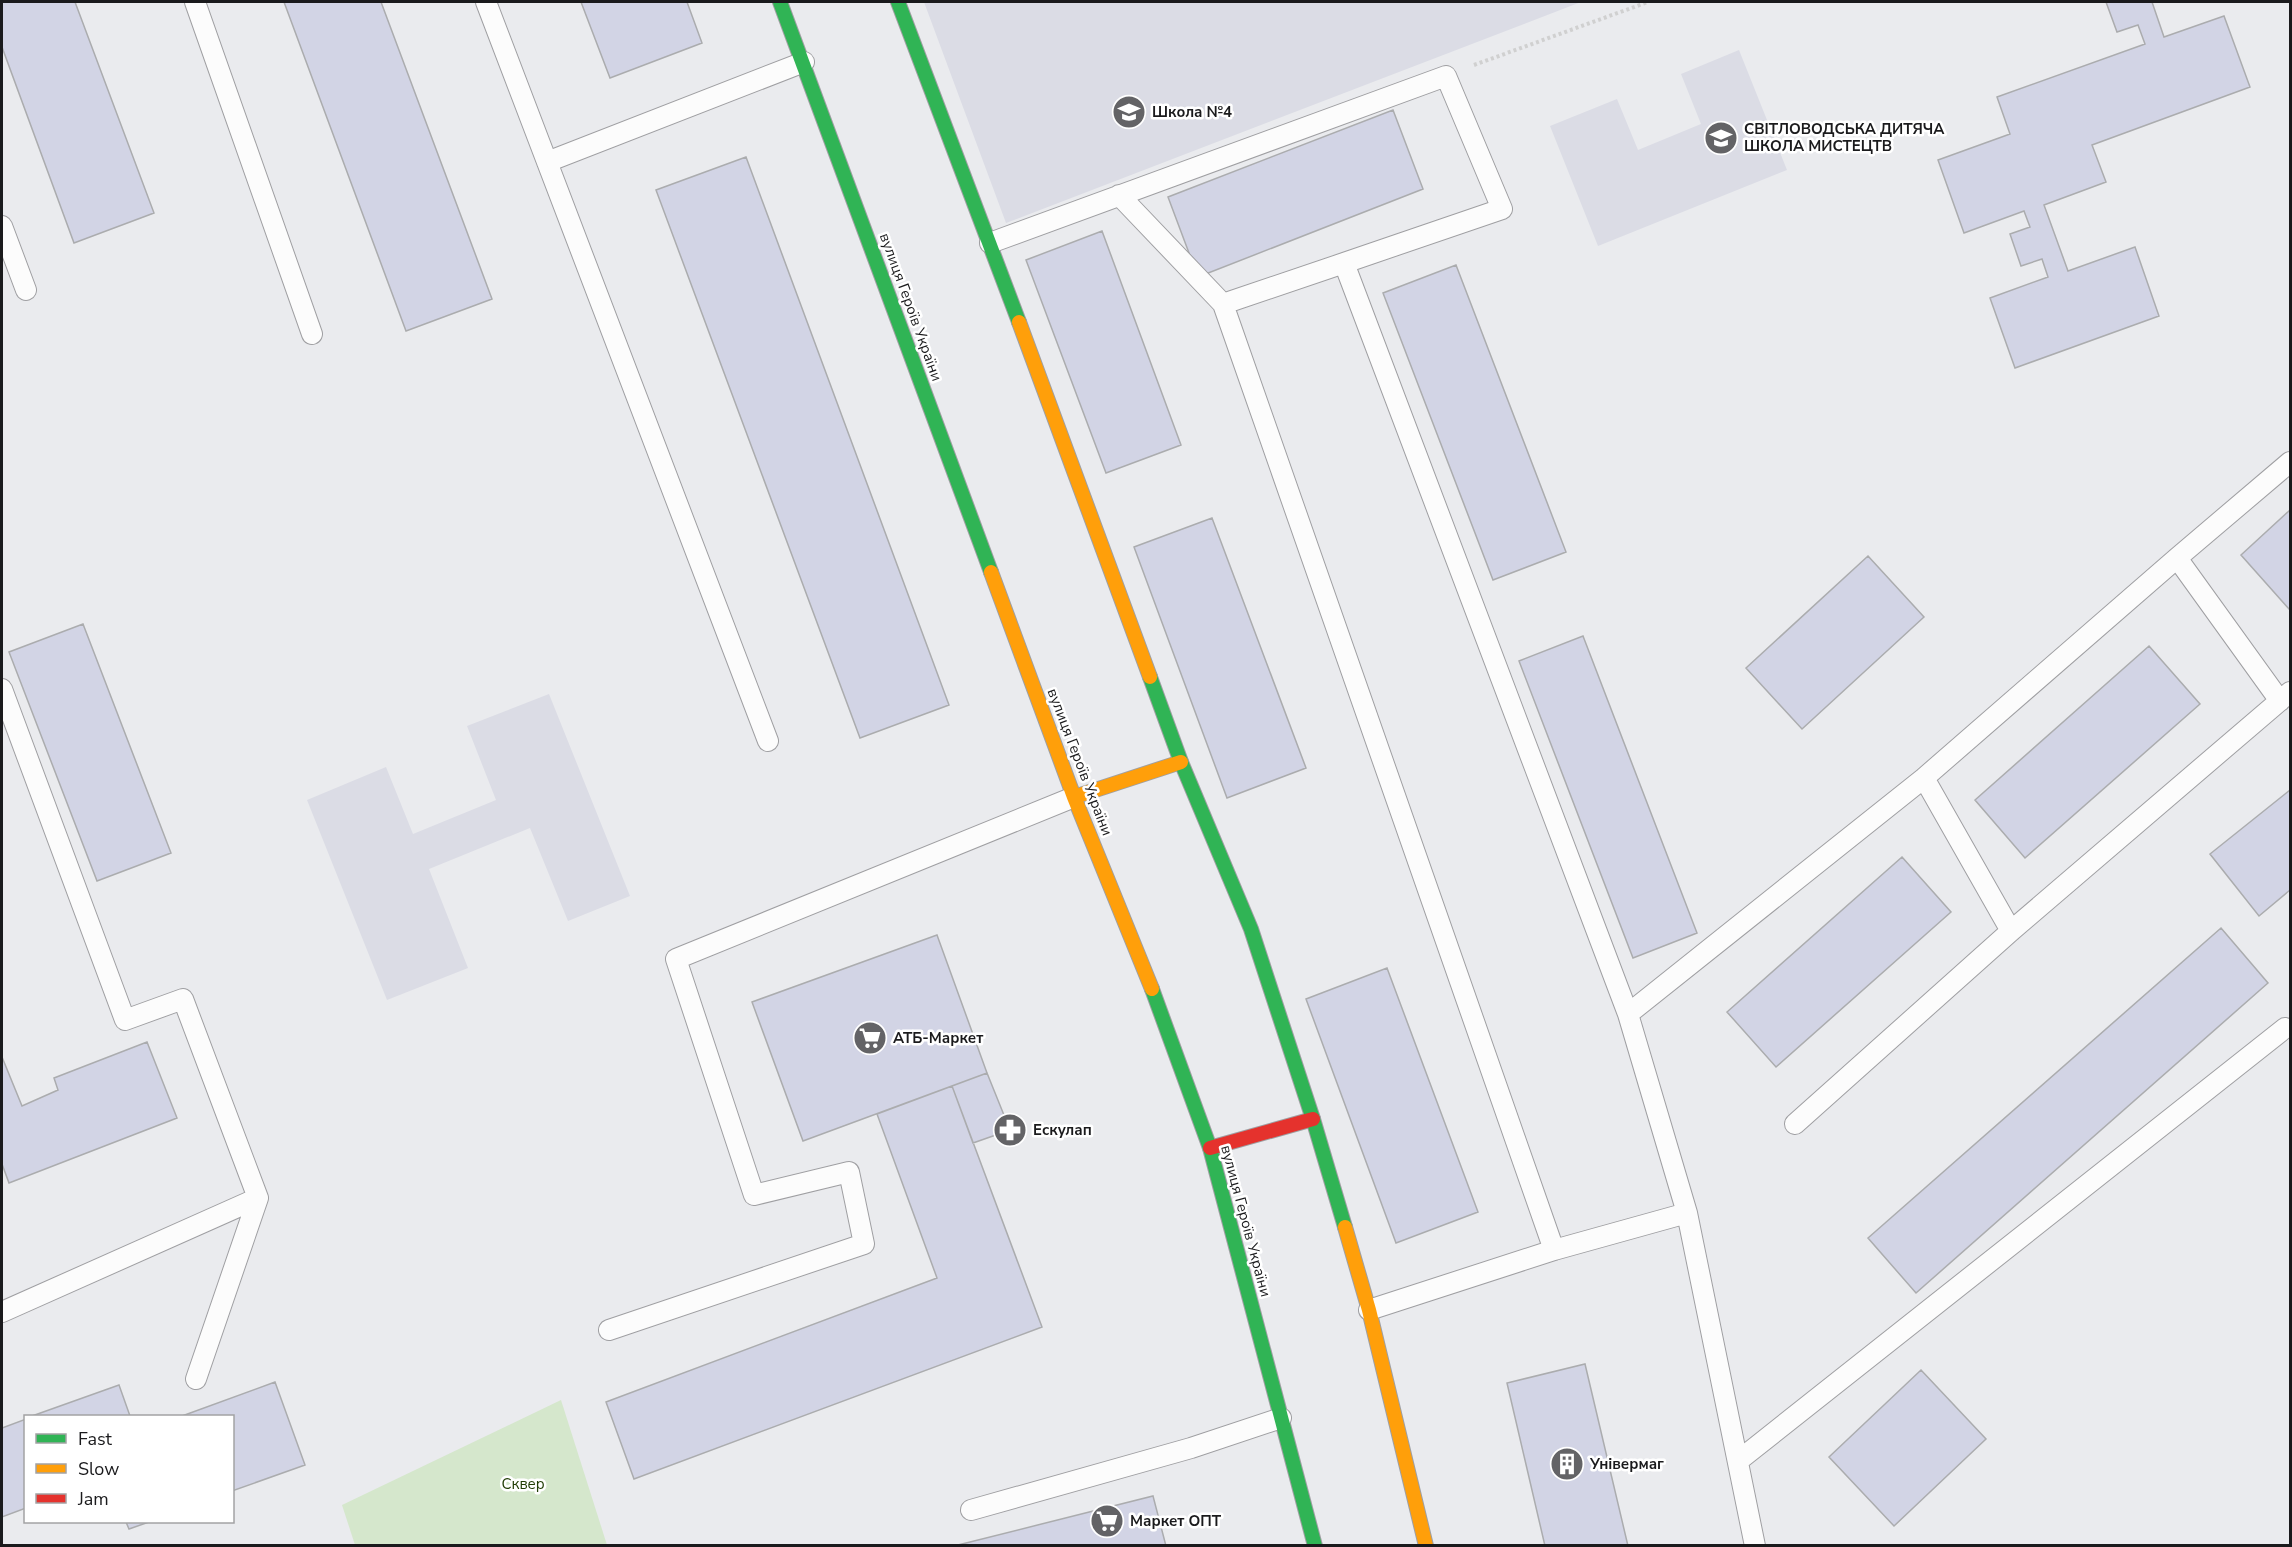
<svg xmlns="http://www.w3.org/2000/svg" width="2292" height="1547" font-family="'Nunito Sans',sans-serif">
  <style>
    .built { fill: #dbdce5 }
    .green { fill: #d5e7cc }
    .building { fill: #d2d4e5; stroke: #abacae; stroke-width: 1.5 }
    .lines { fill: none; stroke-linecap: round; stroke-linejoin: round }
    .lane-casing { stroke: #9f9fa2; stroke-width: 22 }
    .fast-casing { stroke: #9f9fa2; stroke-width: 16 }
    .slow-casing { stroke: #9f9fa2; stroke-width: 16 }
    .jam-casing { stroke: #9f9fa2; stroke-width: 16 }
    .path { stroke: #d0d0d0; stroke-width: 4; stroke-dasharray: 3 3; stroke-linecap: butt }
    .lane { stroke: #fcfcfc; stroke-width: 20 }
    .fast { stroke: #30b455; stroke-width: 14 }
    .slow { stroke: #ff9f0a; stroke-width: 14 }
    .jam { stroke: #e5322d; stroke-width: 14 }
    .labels { text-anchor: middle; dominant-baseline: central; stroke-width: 5; stroke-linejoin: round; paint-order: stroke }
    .poi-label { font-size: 15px; font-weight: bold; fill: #1a1a1c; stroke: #fff; text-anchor: start }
    .street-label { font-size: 15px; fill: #1a1a1c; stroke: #fff }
    .park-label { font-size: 15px; fill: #213d05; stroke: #fff }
  </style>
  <rect width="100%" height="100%" fill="#eaebee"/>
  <path class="built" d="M924 2H1581L1006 223Z
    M1739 50 1787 170 1598 246 1550 126 1617 99 1638 150 1701 124 1681 74Z
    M549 694 630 896 568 921 530 828 429 869 468 968 387 1000 307 800 386 767 413 834 496 800 467 726Z"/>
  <path class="green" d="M561 1400 607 1545H355L342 1505Z"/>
  <path class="building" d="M2 2H75L154 213 74 243 2 47Z
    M284 2H381L492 299 406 331Z
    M581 2H687L702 43 610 78Z
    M2106 2H2152L2164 37 2224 16 2250 87 2092 145 2106 182 2044 205 2068 271 2135 247 2159 316 2015 368 1990 298 2048 277 2042 259 2021 266 2010 234 2030 227 2024 211 1964 233 1938 160 2010 134 1997 97 2145 44 2138 25 2117 32Z
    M1393 110 1423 189 1198 277 1168 197Z
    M746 157 949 705 860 738 656 190Z
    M1102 231 1181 445 1106 473 1026 260Z
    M1456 265 1566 552 1493 580 1383 293Z
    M2290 510V610L2241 555Z
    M1212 518 1306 768 1227 798 1134 547Z
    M1868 556 1924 617 1802 729 1746 668Z
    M83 624 171 853 97 881 9 652Z
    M1583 636 1697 933 1633 958 1519 661Z
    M2149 646 2200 704 2025 858 1975 800Z
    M2290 790V890L2259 916 2210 854Z
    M1902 857 1951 912 1776 1067 1727 1012Z
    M2221 928 2268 983 1916 1293 1868 1238Z
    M937 935 987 1073 803 1141 752 1002Z
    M1387 968 1478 1212 1396 1243 1306 999Z
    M147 1042 177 1118 9 1183 2 1164V1057L22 1106 58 1090 54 1078Z
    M987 1073 1010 1130 973 1143 952 1086Z
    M952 1086 1042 1327 634 1479 606 1402 937 1278 877 1114Z
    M1585 1364 1628 1546H1545L1507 1383Z
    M1921 1370 1986 1439 1894 1526 1829 1457Z
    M275 1382 305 1465 232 1491V1416H182Z
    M119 1385 130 1416H32Z
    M26 1419V1508L2 1517V1428Z
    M1153 1496 1166 1546H954Z
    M126 1522H149L129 1529Z"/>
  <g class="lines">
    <g class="lane-casing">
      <path id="lane" d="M195 2 312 334
        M486 2 768 741
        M547 162 804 62
        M1119 195 1223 304
        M2 226 26 290
        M990 243 1446 76 1502 209 1344 263
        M2177 558 2280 701
        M2 689 125 1020 183 999 258 1198 2 1312
        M1924 778 2011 931
        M1628 1014 1924 778 2177 558 2290 462
        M1795 1124 2011 931 2290 692
        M1687 1213 1755 1546
        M1369 1310 1554 1250 1687 1213 1628 1014 1344 263 1223 304 1554 1250
        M609 1330 864 1244 849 1172 754 1195 676 959 1074 797
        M196 1379 258 1198
        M1738 1461 2285 1028
        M971 1510 1191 1448 1281 1418"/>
    </g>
    <g class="fast-casing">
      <path id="fast" d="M780 2 991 572
        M898 2 1019 322
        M1150 677 1181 762 1251 929 1313 1119 1345 1227
        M1152 989 1210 1148 1315 1546"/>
    </g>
    <g class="slow-casing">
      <path id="slow" d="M1019 322 1150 677
        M991 572 1074 797 1152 989
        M1074 797 1181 762
        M1345 1227 1369 1310 1426 1546"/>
    </g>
    <g class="jam-casing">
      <path id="jam" d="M1210 1148 1313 1119"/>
    </g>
    <path class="path" d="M1474 65 1648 2"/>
    <use href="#lane" class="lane"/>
    <use href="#fast" class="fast"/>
    <use href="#slow" class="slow"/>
    <use href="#jam" class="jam"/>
  </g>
  <defs>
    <g id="school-disc" transform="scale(1.725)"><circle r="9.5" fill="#636366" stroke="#fff"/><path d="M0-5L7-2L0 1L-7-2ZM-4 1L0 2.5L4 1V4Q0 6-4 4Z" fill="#fff"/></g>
    <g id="supermarket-disc" transform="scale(1.725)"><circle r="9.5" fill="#636366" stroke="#fff"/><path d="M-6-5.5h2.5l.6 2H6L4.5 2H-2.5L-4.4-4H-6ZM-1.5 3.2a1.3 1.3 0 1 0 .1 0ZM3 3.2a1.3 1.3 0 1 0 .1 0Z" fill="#fff"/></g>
    <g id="pharmacy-disc" transform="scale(1.725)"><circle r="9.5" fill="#636366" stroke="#fff"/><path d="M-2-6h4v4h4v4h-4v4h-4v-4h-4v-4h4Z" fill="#fff"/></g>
    <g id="building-disc" transform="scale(1.725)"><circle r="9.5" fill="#636366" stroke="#fff"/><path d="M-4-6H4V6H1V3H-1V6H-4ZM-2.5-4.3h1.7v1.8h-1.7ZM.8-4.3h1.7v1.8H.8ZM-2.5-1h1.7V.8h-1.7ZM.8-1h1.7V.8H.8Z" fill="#fff"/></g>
  </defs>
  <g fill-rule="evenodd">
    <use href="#school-disc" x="1129" y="112"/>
    <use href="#school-disc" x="1721" y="138"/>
    <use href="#supermarket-disc" x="870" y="1038"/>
    <use href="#pharmacy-disc" x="1010" y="1130"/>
    <use href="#building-disc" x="1567" y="1464"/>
    <use href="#supermarket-disc" x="1107" y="1521"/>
  </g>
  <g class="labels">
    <g class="poi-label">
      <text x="1152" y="112">Школа №4</text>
      <text x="1744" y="129">СВІТЛОВОДСЬКА ДИТЯЧА<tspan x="1744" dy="17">ШКОЛА МИСТЕЦТВ</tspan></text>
      <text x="893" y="1038">АТБ-Маркет</text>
      <text x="1033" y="1130">Ескулап</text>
      <text x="1590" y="1464">Універмаг</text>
      <text x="1130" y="1521">Маркет ОПТ</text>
    </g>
    <g class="street-label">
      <text transform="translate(911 307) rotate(70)">вулиця Героїв України</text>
      <text transform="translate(1080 762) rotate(69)">вулиця Героїв України</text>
      <text transform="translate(1246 1221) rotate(75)">вулиця Героїв України</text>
    </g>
    <g class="park-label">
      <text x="523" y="1484">Сквер</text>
    </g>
  </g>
  <rect width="2292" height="1547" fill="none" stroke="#1a1a1c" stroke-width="6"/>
  <rect x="24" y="1415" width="210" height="108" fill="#ffffff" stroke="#a3a3a4" stroke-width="1.5"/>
  <rect x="36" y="1434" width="30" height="9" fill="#30b455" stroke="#a3a3a4" stroke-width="1.5"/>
  <text x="78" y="1445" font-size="18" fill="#1a1a1c">Fast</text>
  <rect x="36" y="1464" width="30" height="9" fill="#ff9f0a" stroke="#a3a3a4" stroke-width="1.5"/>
  <text x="78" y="1475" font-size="18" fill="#1a1a1c">Slow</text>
  <rect x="36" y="1494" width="30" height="9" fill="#e5322d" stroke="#a3a3a4" stroke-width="1.5"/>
  <text x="78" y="1505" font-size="18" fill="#1a1a1c">Jam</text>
</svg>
